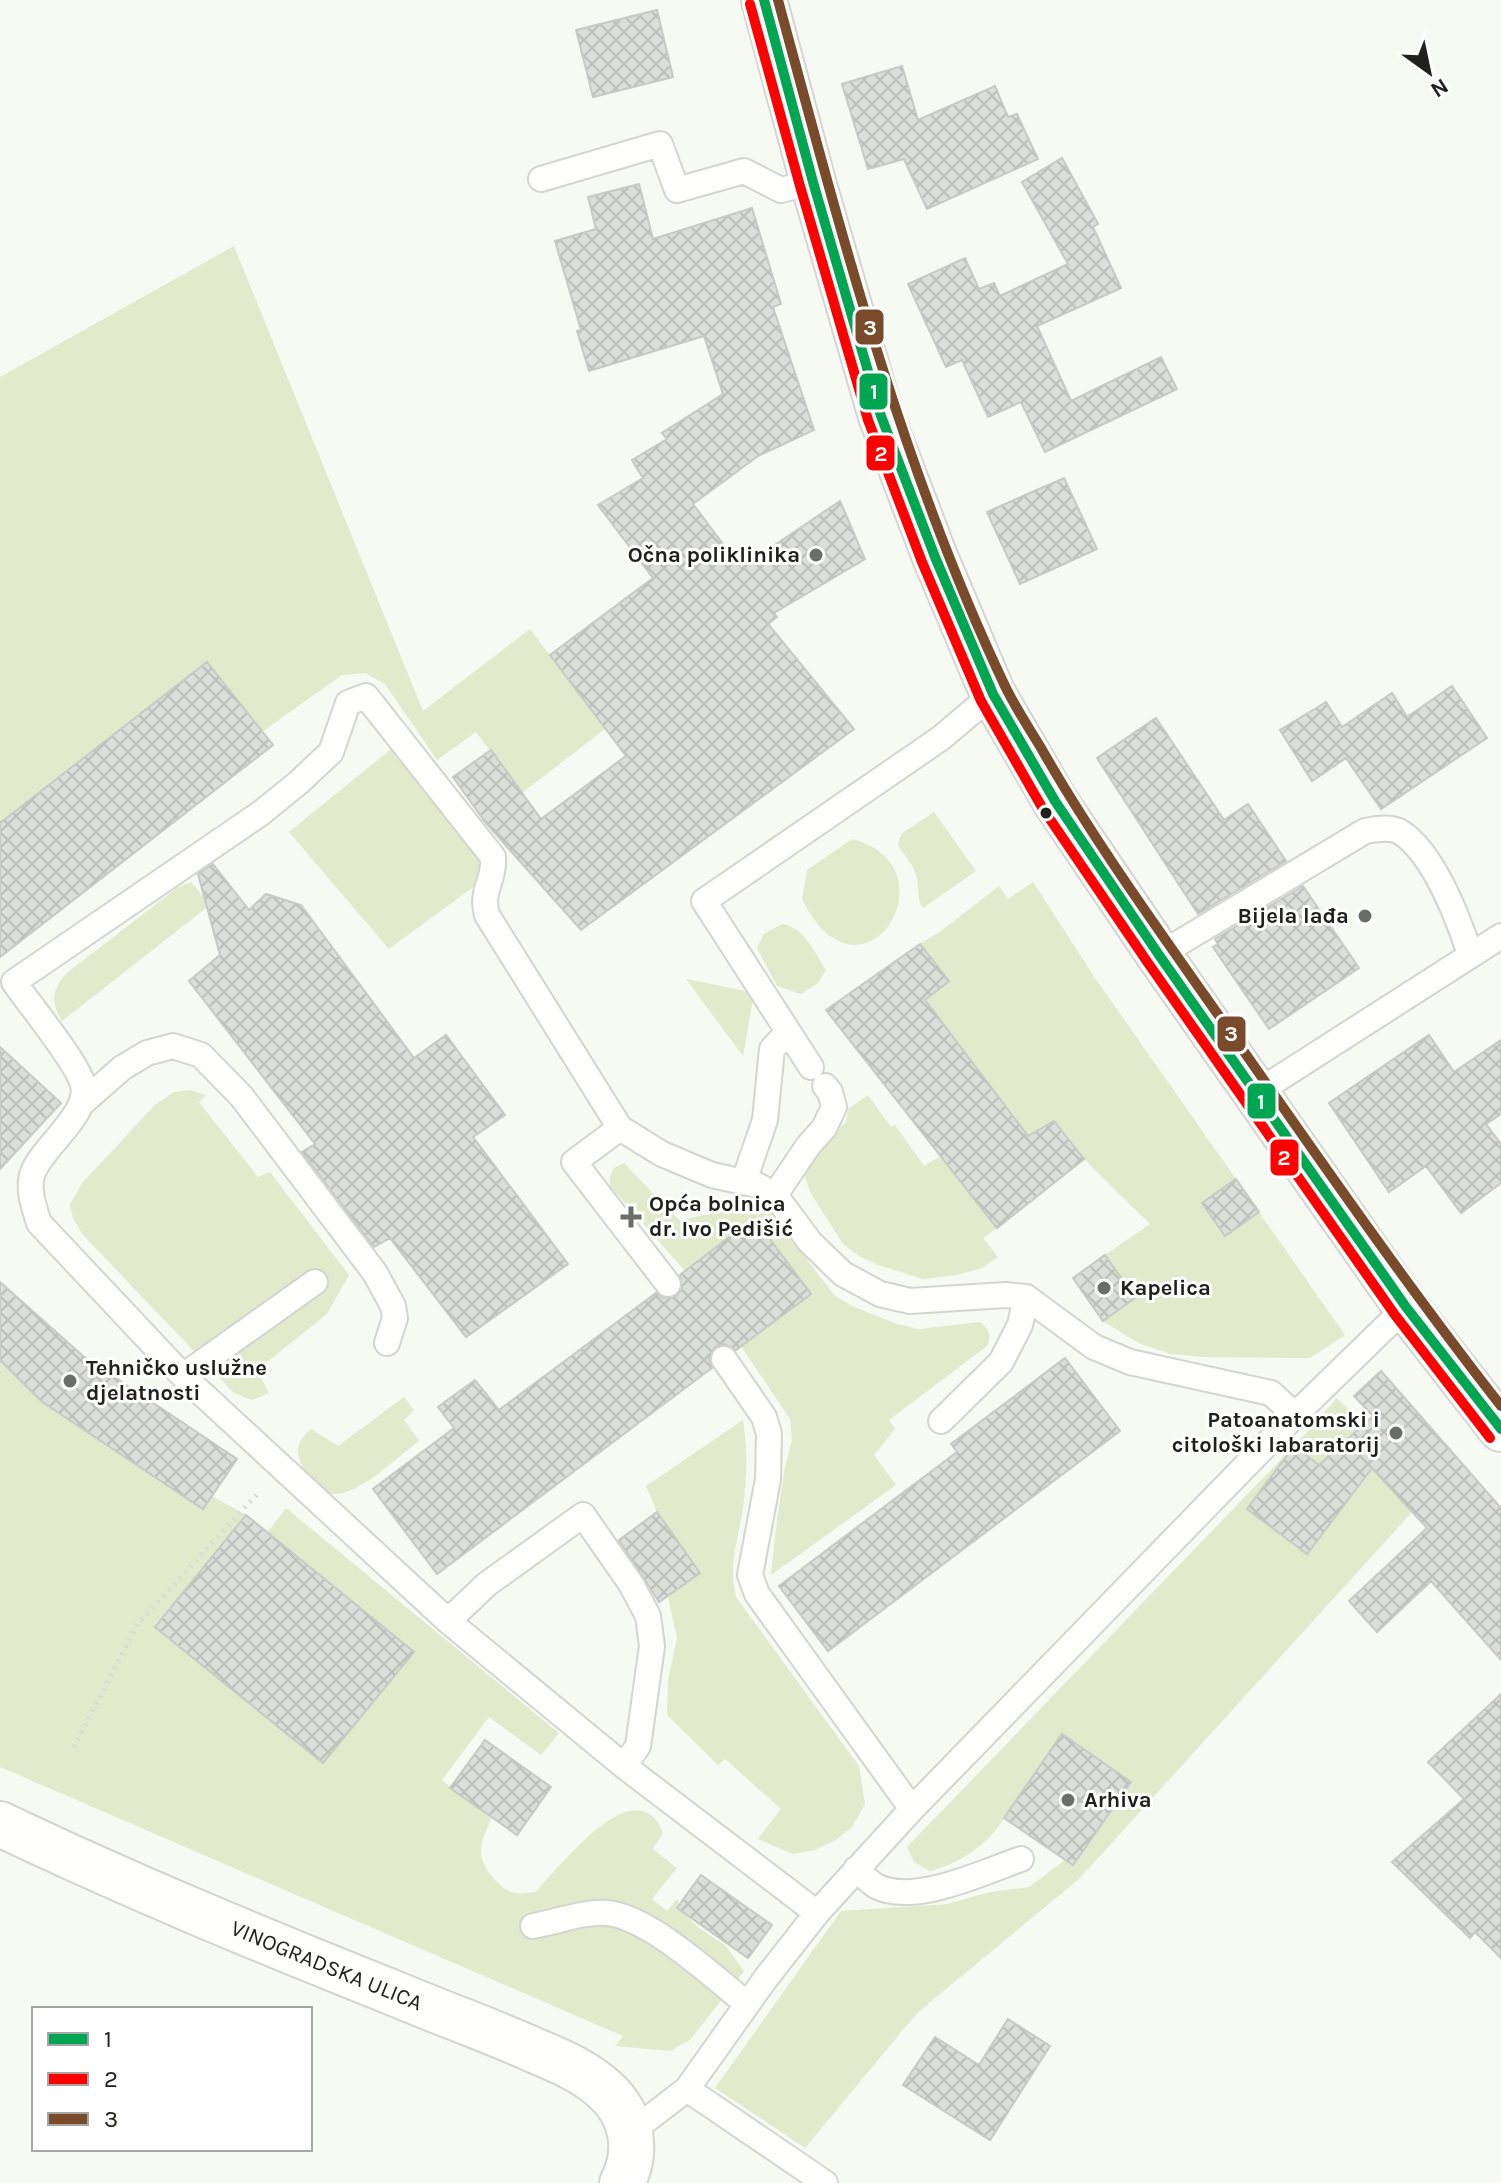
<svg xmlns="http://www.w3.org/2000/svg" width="1501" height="2183" font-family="Karla,sans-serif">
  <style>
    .grass { fill: #e2eacb }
    .building { fill: url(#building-cross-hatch); stroke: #c8c9c4; stroke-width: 2 }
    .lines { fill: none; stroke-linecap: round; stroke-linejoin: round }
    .service-casing { stroke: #d4d5d0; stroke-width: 28 }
    .minor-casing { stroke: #d4d5d0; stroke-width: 48 }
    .primary-casing { stroke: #d4d5d0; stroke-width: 48 }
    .path { stroke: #d9dad8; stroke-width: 5; stroke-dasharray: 2 6; stroke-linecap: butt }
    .service { stroke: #fefefd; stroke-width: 24 }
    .minor { stroke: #fefefd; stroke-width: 44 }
    .primary { stroke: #fefefd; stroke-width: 44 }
    .bus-1-casing { stroke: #fff; stroke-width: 16 }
    .bus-2-casing { stroke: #fff; stroke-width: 16 }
    .bus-3-casing { stroke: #fff; stroke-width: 16 }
    .bus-1 { stroke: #00a651; stroke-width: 10 }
    .bus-2 { stroke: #f00; stroke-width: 10 }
    .bus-3 { stroke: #7a4b2a; stroke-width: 10 }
    .poi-dot { fill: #6b6d68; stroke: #fff; stroke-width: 3 }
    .bus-dot { fill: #20211d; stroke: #fff; stroke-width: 3 }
    .labels { text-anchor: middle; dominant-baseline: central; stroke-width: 6; stroke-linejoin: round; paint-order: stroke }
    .poi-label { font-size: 22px; font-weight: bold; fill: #20211d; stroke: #fff; text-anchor: start }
    .street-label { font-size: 22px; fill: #20211d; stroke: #fff }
    .line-badge { stroke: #fff; stroke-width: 3 }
    .badge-label { font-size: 22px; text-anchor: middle; font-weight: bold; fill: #fff }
  </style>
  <defs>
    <pattern id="building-cross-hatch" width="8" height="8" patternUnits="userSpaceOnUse" patternTransform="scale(2)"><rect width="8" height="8" fill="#dcded9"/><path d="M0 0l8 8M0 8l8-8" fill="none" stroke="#bcbeba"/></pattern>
  </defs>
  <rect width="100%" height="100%" fill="#f7f9f3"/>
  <path class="grass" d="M234 246 423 711 530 629 605 729 522 793 476 732 437 760 385 684 365 673 342 675 262 732 207 662 0 823V377Z
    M396 745 461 837 479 858 483 868 476 885 389 949 289 832Z
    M934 812 976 871 923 908C916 899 920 887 916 875 913 864 904 855 898 845L901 834Z
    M852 839C958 866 862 1020 802 899L807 870Z
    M191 882 210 905 62 1021C50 1001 52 989 68 972L177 888Z
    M1033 882 1095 978 1236 1179 1202 1203 1225 1236 1259 1212 1345 1335 1310 1358 1203 1357 1171 1354 1138 1343 1103 1321 1135 1298 1105 1255 1150 1224 1084 1159 1054 1121 1012 1146 998 1097 956 1040 912 1011 949 981 920 944 941 931 999 886 1008 899Z
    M782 924C804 927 815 953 826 970L818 983 801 994 777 986 757 948 764 934Z
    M686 979 750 992 753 999 743 1056Z
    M190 1090 206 1095 199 1102 258 1177 270 1172 349 1275 327 1314 257 1370 269 1393 252 1400 234 1393 83 1235 73 1218 70 1204 83 1182 155 1105 174 1092Z
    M868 1095 891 1127 895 1125 924 1166 944 1154 997 1228 983 1238 998 1257 982 1268 957 1275 923 1279 878 1265 859 1256 843 1244 810 1192 804 1174 808 1160 846 1122 848 1109Z
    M624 1163 679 1220 726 1211 727 1201 766 1206 834 1295 852 1306 897 1324 919 1329 980 1322C989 1329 992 1335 987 1346L889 1420 895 1429 874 1455 896 1485 771 1575 777 1519 785 1467 792 1440 790 1419 740 1345 754 1219 685 1271 610 1186V1177L614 1168Z
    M0 1360 41 1401 203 1509 212 1496 246 1515 266 1534 286 1508 559 1733 541 1755 489 1717 442 1780 491 1819C487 1829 482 1838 481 1850 479 1863 497 1886 509 1891 518 1895 526 1893 535 1892 559 1869 636 1765 663 1833L653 1849 677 1868 652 1899 667 1911 678 1898V1908L699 1928 725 1945 744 1971 690 2040 670 2051 615 2046 623 2036 0 1767Z
    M404 1397 414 1410 404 1420 419 1441C400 1455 359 1495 335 1494 318 1494 297 1466 298 1449 299 1441 305 1434 311 1429L338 1446Z
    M1337 1398 1363 1425 1347 1441 1413 1511 1079 1879 917 2013 805 2148 715 2088 841 1911 948 1904 990 1892 1029 1887 1065 1860 1004 1818C989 1844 959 1864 930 1871L914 1862 907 1847 1294 1446Z
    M743 1420C748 1452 747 1483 742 1515 736 1546 729 1565 736 1597L859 1766 865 1804 852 1827 836 1840 815 1850 793 1854 758 1839 781 1809 725 1759 718 1765 667 1715 668 1680 677 1638 668 1597 659 1602 617 1541 657 1512 646 1486Z"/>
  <path class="building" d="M657 10 673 77 593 97 576 30Z
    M902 66 918 120 995 86 1008 117 1017 114 1038 159 927 209 904 159 868 169 842 84Z
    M1062 158 1098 224 1093 227 1121 288 1037 326 1071 401 1161 357 1177 389 1045 452 1021 402 988 417 962 360 946 367 908 284 965 258 979 289 994 283 1000 296 1068 264 1022 182Z
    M639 184 653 239 752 208 781 304 773 307 814 430 758 456 693 504 741 568 840 501 865 559 774 613 777 617 768 624 854 729 581 930 485 822 453 777 491 750 541 819 626 756 550 655 653 578 598 505 643 478 632 460 667 439 662 433 723 394 704 336 589 371 577 331 581 330 555 241 596 229 588 197Z
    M1064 478 1097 549 1020 584 987 512Z
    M207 662 273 745 0 957V823Z
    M1452 686 1487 738 1381 809 1346 758 1312 781 1280 730 1326 702 1342 727 1392 693 1407 717Z
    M1156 718 1224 820 1248 804 1286 861 1198 914 1097 758Z
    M213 864 249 910 266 894 301 905 414 1058 446 1035 505 1115 473 1137 568 1264 466 1337 390 1238 374 1247 302 1152 315 1144 189 981 220 955 198 874Z
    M1303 886 1359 968 1269 1029 1213 947 1218 944 1215 939Z
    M920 944 949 981 925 1000 1028 1136 1054 1121 1084 1159 997 1228 826 1010Z
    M1429 1035 1454 1072 1501 1040V1114L1486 1124 1501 1144V1183L1461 1213 1426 1166 1389 1192 1329 1103Z
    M0 1047 61 1103 0 1169Z
    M1236 1179 1259 1212 1225 1236 1202 1203Z
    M754 1218 811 1294 736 1350 724 1344 715 1347 709 1359 712 1368 437 1574 373 1489 454 1428 438 1407 475 1380 499 1410 656 1293 663 1298 676 1296 682 1289 680 1275Z
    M1105 1255 1135 1298 1103 1321 1073 1278Z
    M0 1282 83 1356 237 1459 203 1509 41 1401 0 1360Z
    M1065 1358 1120 1431 828 1651 779 1586 957 1452 951 1444Z
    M1381 1371 1501 1508V1660L1431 1581 1377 1632 1349 1601 1427 1528 1372 1468 1307 1554 1247 1509 1294 1446 1319 1465 1373 1416 1354 1396Z
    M657 1512 700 1573 659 1602 619 1540Z
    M246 1515 414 1652 323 1763 155 1627Z
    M1501 1694V1958L1475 1932 1470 1938 1392 1862 1464 1799 1428 1762Z
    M1062 1734 1131 1782 1073 1865 1004 1818Z
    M485 1740 551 1787 517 1835 450 1788Z
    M701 1875 772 1925 748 1958 677 1908Z
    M1008 2019 1050 2046 990 2140 903 2085 935 2037 979 2065Z"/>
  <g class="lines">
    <g class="service-casing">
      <path id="service" d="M541 179 660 144 677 190 744 171 781 190 813 182
        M1159 955 1365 831C1377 829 1392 826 1402 833 1434 855 1458 918 1470 954
        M811 1067 704 901 941 738 993 694
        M1256 1093 1501 936
        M81 1104 122 1068 147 1053 173 1046 201 1055 242 1097 375 1273 393 1306 395 1318 387 1343
        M620 1128 574 1162 668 1284
        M744 1181 765 1120 772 1049 788 1032
        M775 1195 808 1146 824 1128 834 1107 830 1092 825 1086
        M724 1359 764 1417 769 1434 768 1479 750 1575 757 1594 912 1809
        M183 1376 315 1282
        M941 1421 1001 1362 1020 1325 1026 1297
        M448 1621 487 1584 583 1515 631 1584 648 1616 652 1646 638 1746 624 1766
        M856 1869C862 1874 869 1882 876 1886 914 1906 983 1872 1021 1859
        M817 1913 624 1766 448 1621 183 1376 39 1223C34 1207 28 1191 32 1175 40 1148 90 1115 83 1085 78 1063 29 1004 14 982L261 813 298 783 331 752 348 703 366 696 493 857C495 882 480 889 487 915L620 1128 662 1154 712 1175 757 1185 775 1195 810 1242 843 1274 880 1294 910 1301 1006 1295 1026 1297 1094 1347 1130 1362 1271 1393 1295 1415
        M533 1926C557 1922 584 1911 607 1913 648 1916 715 1978 747 2004
        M687 2089 825 2183
        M631 2132 687 2089 766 1978 817 1913 912 1809 1295 1415 1406 1307"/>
    </g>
    <g class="minor-casing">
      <g id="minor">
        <path id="s1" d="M0 1824C132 1887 266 1942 401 1996 446 2015 492 2031 536 2051 560 2061 586 2072 605 2090 632 2114 639 2151 622 2183"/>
      </g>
    </g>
    <g class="primary-casing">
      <path id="primary" d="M764 0 813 182 881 416 935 557 993 694 1055 801 1159 955 1406 1307 1501 1429"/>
    </g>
    <path class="path" d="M74 1747 137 1625 260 1491"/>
    <use href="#service" class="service"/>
    <use href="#minor" class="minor"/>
    <use href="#primary" class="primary"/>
    <g class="bus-1-casing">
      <path id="bus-1" d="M764 0 813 182 881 416 935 557 993 694 1055 801 1159 955 1406 1307 1501 1429"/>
    </g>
    <g class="bus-2-casing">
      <path id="bus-2" d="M750 4 800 186 868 420 922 562 981 701 1043 809 1148 963 1395 1315 1490 1438"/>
    </g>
    <g class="bus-3-casing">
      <path id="bus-3" d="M778 0C841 232 901 467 1005 686 1015 707 1029 728 1041 748 1090 834 1148 915 1205 996 1302 1134 1397 1273 1501 1406"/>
    </g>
    <use href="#bus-1" class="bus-1"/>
    <use href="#bus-2" class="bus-2"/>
    <use href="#bus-3" class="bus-3"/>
  </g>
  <g class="poi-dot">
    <circle cx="816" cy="555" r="8"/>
    <circle cx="1365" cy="916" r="8"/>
    <path d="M627 1205h8v8h8v8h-8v8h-8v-8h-8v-8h8z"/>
    <circle cx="1104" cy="1288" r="8"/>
    <circle cx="70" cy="1381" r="8"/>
    <circle cx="1396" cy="1433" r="8"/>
    <circle cx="1068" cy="1800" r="8"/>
  </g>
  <circle class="bus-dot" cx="1046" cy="813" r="7"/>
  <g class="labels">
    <g class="poi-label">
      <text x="800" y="555" text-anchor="end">Očna poliklinika</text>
      <text x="1349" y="916" text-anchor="end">Bijela lađa</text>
      <text x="649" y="1204">Opća bolnica<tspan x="649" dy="25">dr. Ivo Pedišić</tspan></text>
      <text x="1120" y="1288">Kapelica</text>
      <text x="86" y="1368">Tehničko uslužne<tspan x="86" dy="25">djelatnosti</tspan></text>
      <text x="1380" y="1420" text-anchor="end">Patoanatomski i<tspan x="1380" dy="25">citološki labaratorij</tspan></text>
      <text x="1084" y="1800">Arhiva</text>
    </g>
    <g class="street-label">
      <text stroke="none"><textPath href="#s1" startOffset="356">VINOGRADSKA ULICA</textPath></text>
    </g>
  </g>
  <g class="line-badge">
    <rect x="854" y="308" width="31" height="38" rx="8" fill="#7a4b2a"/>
    <rect x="858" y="372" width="31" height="39" rx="8" fill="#00a651"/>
    <rect x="865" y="434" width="31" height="38" rx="8" fill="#f00"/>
    <rect x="1216" y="1015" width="31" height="38" rx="8" fill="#7a4b2a"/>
    <rect x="1246" y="1082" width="31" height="38" rx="8" fill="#00a651"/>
    <rect x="1269" y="1138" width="31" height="39" rx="8" fill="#f00"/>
  </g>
  <g class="badge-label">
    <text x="870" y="335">3</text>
    <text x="874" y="399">1</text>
    <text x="881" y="461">2</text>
    <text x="1231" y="1041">3</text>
    <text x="1261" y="1109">1</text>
    <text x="1284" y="1165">2</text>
  </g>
  <rect x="32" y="2007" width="280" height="144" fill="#ffffff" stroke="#a6a6a5" stroke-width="2"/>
  <rect x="48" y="2033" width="40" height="12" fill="#00a651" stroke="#a6a6a5" stroke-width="2"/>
  <text x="104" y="2047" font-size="24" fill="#20211d">1</text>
  <rect x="48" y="2073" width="40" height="12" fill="#ff0000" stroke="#a6a6a5" stroke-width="2"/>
  <text x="104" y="2087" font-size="24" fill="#20211d">2</text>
  <rect x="48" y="2113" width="40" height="12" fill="#7a4b2a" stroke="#a6a6a5" stroke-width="2"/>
  <text x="104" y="2127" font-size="24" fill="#20211d">3</text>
  <g transform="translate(1429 72) rotate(147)" stroke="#ffffff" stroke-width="6" paint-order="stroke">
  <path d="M0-6L14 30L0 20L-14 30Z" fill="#20211d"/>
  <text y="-12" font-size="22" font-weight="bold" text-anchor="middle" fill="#20211d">N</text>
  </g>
</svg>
